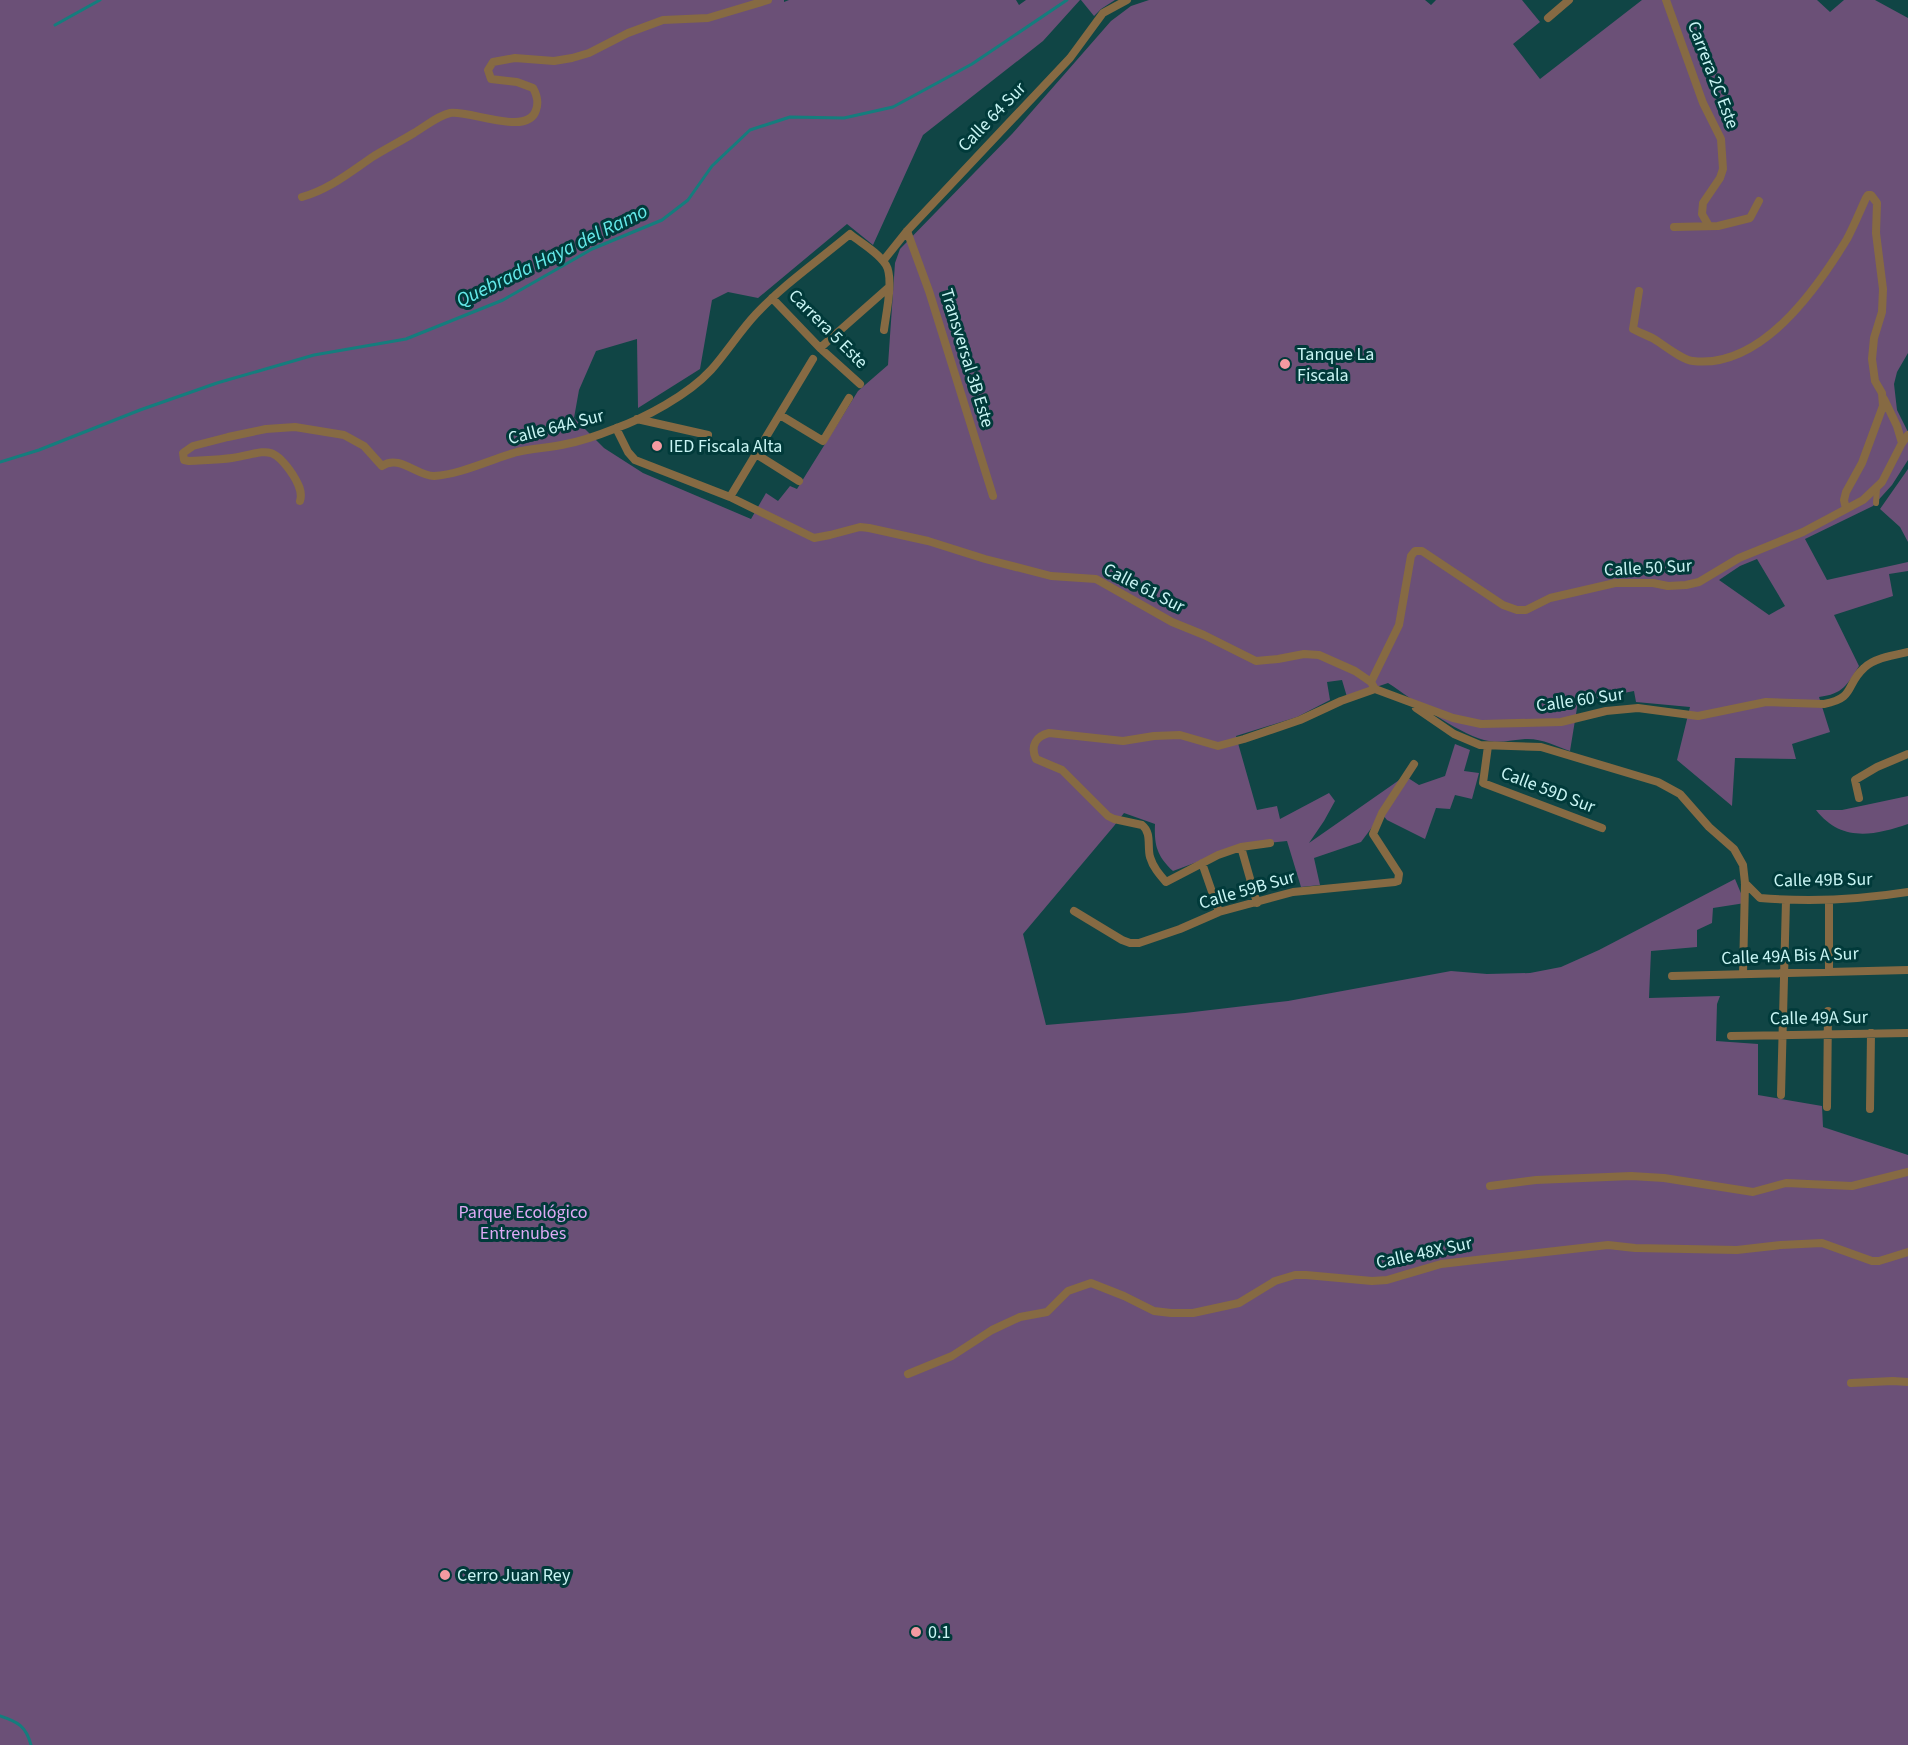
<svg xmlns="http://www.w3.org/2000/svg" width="1908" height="1745" font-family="'Source Sans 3',sans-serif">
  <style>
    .green { fill: #6b5077; fill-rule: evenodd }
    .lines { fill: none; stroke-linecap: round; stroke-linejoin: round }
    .stream { stroke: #157d7d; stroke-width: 3 }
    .pedestrian { stroke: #866a43; stroke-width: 6 }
    .minor { stroke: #866a43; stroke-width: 8 }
    .poi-dot { fill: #f49aa1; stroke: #013a3a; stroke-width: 2 }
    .labels { text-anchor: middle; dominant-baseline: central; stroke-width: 6; stroke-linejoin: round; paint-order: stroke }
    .street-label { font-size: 18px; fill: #c9f5f4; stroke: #013a3a }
    .poi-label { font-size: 18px; fill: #c9f5f4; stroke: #013a3a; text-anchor: start }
    .park-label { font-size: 18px; fill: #dda9f4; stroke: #013a3a }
    .water-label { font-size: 20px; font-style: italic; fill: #64eaea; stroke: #013a3a }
  </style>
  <rect width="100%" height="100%" fill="#104545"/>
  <path class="green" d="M0 0H784V2L789 0H1016L1019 5 1026 0H1080L1043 41 923 135 873 245 847 224 758 298 728 292 712 300 700 369 638 408 637 339 596 351 579 390 574 418 604 448 643 473 751 519 766 493 778 501 790 486 797 489 858 391 888 365 895 263 900 249 1012 134 1111 21 1131 6 1149 0H1425L1431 5 1436 0H1522L1540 22 1513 44 1540 79 1642 0H1817L1830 12 1844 0H1875L1908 18V353L1897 372 1894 384 1897 410 1908 432V460L1892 485 1873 506 1805 539 1827 580 1908 562V571L1889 574 1893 596 1834 615 1859 666C1847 685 1843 694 1819 697L1830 732 1792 744 1796 759 1735 758 1732 806 1677 760 1690 707 1636 702 1634 691 1578 702 1570 751C1556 746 1541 738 1525 739 1512 740 1498 744 1484 740 1455 732 1414 700 1388 683L1347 697 1342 680 1327 682 1330 700 1297 717 1236 736 1257 810 1277 806 1280 819 1329 793 1335 801 1324 821 1309 843 1405 776 1419 785 1445 776 1455 744 1470 750 1464 771 1479 773 1472 799 1455 795 1450 809 1436 808 1425 839 1387 820 1382 814 1361 842 1314 858 1320 885 1301 887 1287 841 1240 846 1173 871C1157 856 1154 845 1155 824L1124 813 1114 826 1023 934 1046 1025 1185 1013 1288 1001 1451 971 1487 974 1530 973 1561 967 1599 950 1735 879 1745 903 1713 908 1712 923 1697 930V947L1651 951 1649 998 1720 996 1717 1004 1716 1041 1758 1044V1095L1822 1106 1823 1127 1908 1155V1745H0ZM1757 559 1785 606 1769 615 1719 580 1740 566Z
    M1081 0H1115L1101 9 1094 16Z
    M1908 469V542L1900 527 1880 509Z
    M1908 796V824C1873 836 1841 842 1816 810H1842Z"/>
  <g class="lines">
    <path class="stream" d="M55 25 100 0
      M0 462 39 450 140 410 217 383 314 355 406 339 503 300 592 249 662 220 688 200 712 166 750 130 790 117 844 118 893 107 972 64 1067 0
      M0 1716C18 1722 26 1726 31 1745"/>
    <path class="pedestrian" d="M1876 503 1877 488"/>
    <path class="minor" d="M1666 0 1703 103 1721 139 1723 169 1720 178 1703 203 1702 214 1709 226
      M1548 18 1569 0
      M302 197C330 189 350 172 374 156 387 148 401 141 414 133 426 126 437 116 450 113 470 110 528 137 536 110 539 102 537 95 533 88L517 82 491 79 488 70 493 62 515 58 554 61 572 58 589 53 628 33 663 20 708 18 768 0
      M1674 227 1718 226 1750 218 1759 201
      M907 231 929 291 993 496
      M883 261 907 231 1070 58 1103 13 1127 0
      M1639 291 1633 329C1640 333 1647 335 1654 339 1664 345 1682 360 1693 361 1761 369 1816 290 1847 239 1854 226 1860 211 1866 198L1868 195H1871L1877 203 1876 233 1883 289 1882 312 1874 338 1872 359 1875 381 1882 393 1883 406 1862 463 1846 492 1844 500 1846 509
      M772 298 820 348 860 384
      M820 348 888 288
      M1884 399 1897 426 1902 443
      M780 415 823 441 849 398
      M637 419 708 435
      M616 428 628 452 635 460 730 497 814 538 830 535 860 527 869 528 928 541 985 559 1051 576 1096 579 1172 622 1204 635 1256 661 1278 659 1304 654 1319 655 1355 671 1371 682 1375 689
      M756 454 799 481
      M730 497 813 359
      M300 501C303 492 298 483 293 475 271 442 265 453 232 458 218 460 203 460 189 461L184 460 183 453 193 446 228 437 266 429 295 427 344 435 364 446 382 466C399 454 417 476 434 476 462 474 489 460 517 452 533 448 550 448 566 444 582 441 599 435 614 429 645 418 688 395 711 370 727 352 740 331 756 314 784 284 819 260 850 234 861 243 878 252 886 265 894 278 886 314 884 330
      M1371 682 1399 625 1411 556 1415 551H1422L1503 605 1517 610H1526L1550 598 1615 583H1653L1668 586 1686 585 1699 582 1739 558 1803 532 1863 500 1882 482 1902 443 1908 435
      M1416 708 1454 734 1480 745 1541 747 1658 782 1680 794 1709 827 1734 849 1743 865 1745 883 1743 974
      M1488 746 1483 783 1602 828
      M1859 798 1855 780 1877 767 1908 754
      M1270 843 1241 847 1218 855 1166 882C1159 874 1153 867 1150 857 1147 846 1152 833 1142 825L1114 819 1108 816 1062 770 1036 759C1030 746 1036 736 1049 733L1123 741 1154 736 1180 735 1218 746 1244 739 1300 720 1341 701 1375 689 1453 718 1481 724 1561 722 1606 711 1638 708 1698 716 1766 702 1824 704C1856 698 1845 685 1864 668 1874 658 1894 655 1908 652
      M1241 847 1257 903
      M1202 863 1219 912
      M1745 883 1760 898C1811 902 1858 900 1908 892
      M1074 911 1122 940 1130 943H1139L1180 929 1219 912 1293 892 1395 882 1398 881 1399 874 1373 834 1382 813 1414 764
      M1829 972V900
      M1672 976 1908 970
      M1731 1036 1908 1033
      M1781 1095 1786 900
      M1827 1107 1828 1011
      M1870 1109 1871 1033
      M1490 1186 1536 1180 1631 1176 1664 1178 1753 1192 1786 1183 1852 1186 1908 1172
      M908 1374 952 1356 992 1330 1020 1317 1047 1312 1068 1291 1091 1283 1124 1296 1154 1311 1171 1313H1193L1239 1303 1275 1281 1295 1275H1306L1372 1281 1387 1280 1441 1264 1608 1245 1635 1248 1737 1250 1781 1245 1822 1243 1872 1261H1879L1908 1252
      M1851 1383 1893 1381 1908 1382"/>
  </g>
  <g class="poi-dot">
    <circle cx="1285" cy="364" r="6"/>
    <circle cx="657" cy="446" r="6"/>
    <circle cx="445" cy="1575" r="6"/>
    <circle cx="916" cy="1632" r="6"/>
  </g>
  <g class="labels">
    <g class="street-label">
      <text transform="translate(1713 75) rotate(69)">Carrera 2C Este</text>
      <text transform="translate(992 117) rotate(-46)">Calle 64 Sur</text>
      <text transform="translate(828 329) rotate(45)">Carrera 5 Este</text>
      <text transform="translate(967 358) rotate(73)">Transversal 3B Este</text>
      <text transform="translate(556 427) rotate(-14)">Calle 64A Sur</text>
      <text transform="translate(1648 568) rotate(-3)">Calle 50 Sur</text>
      <text transform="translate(1144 588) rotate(27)">Calle 61 Sur</text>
      <text transform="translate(1580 700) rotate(-8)">Calle 60 Sur</text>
      <text transform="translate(1548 790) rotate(21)">Calle 59D Sur</text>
      <text transform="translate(1823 880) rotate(-1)">Calle 49B Sur</text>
      <text transform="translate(1247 890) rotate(-16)">Calle 59B Sur</text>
      <text transform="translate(1790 956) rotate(-2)">Calle 49A Bis A Sur</text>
      <text transform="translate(1819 1018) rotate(-1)">Calle 49A Sur</text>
      <text transform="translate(1424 1253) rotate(-12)">Calle 48X Sur</text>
    </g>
    <g class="poi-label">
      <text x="1297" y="354">Tanque La<tspan x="1297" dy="21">Fiscala</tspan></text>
      <text x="669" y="446">IED Fiscala Alta</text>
      <text x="457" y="1575">Cerro Juan Rey</text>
      <text x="928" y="1632">0.1</text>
    </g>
    <g class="park-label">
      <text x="523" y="1212">Parque Ecológico<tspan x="523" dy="21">Entrenubes</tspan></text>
    </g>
    <g class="water-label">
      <text transform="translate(552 256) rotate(-26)">Quebrada Haya del Ramo</text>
    </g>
  </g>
</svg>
